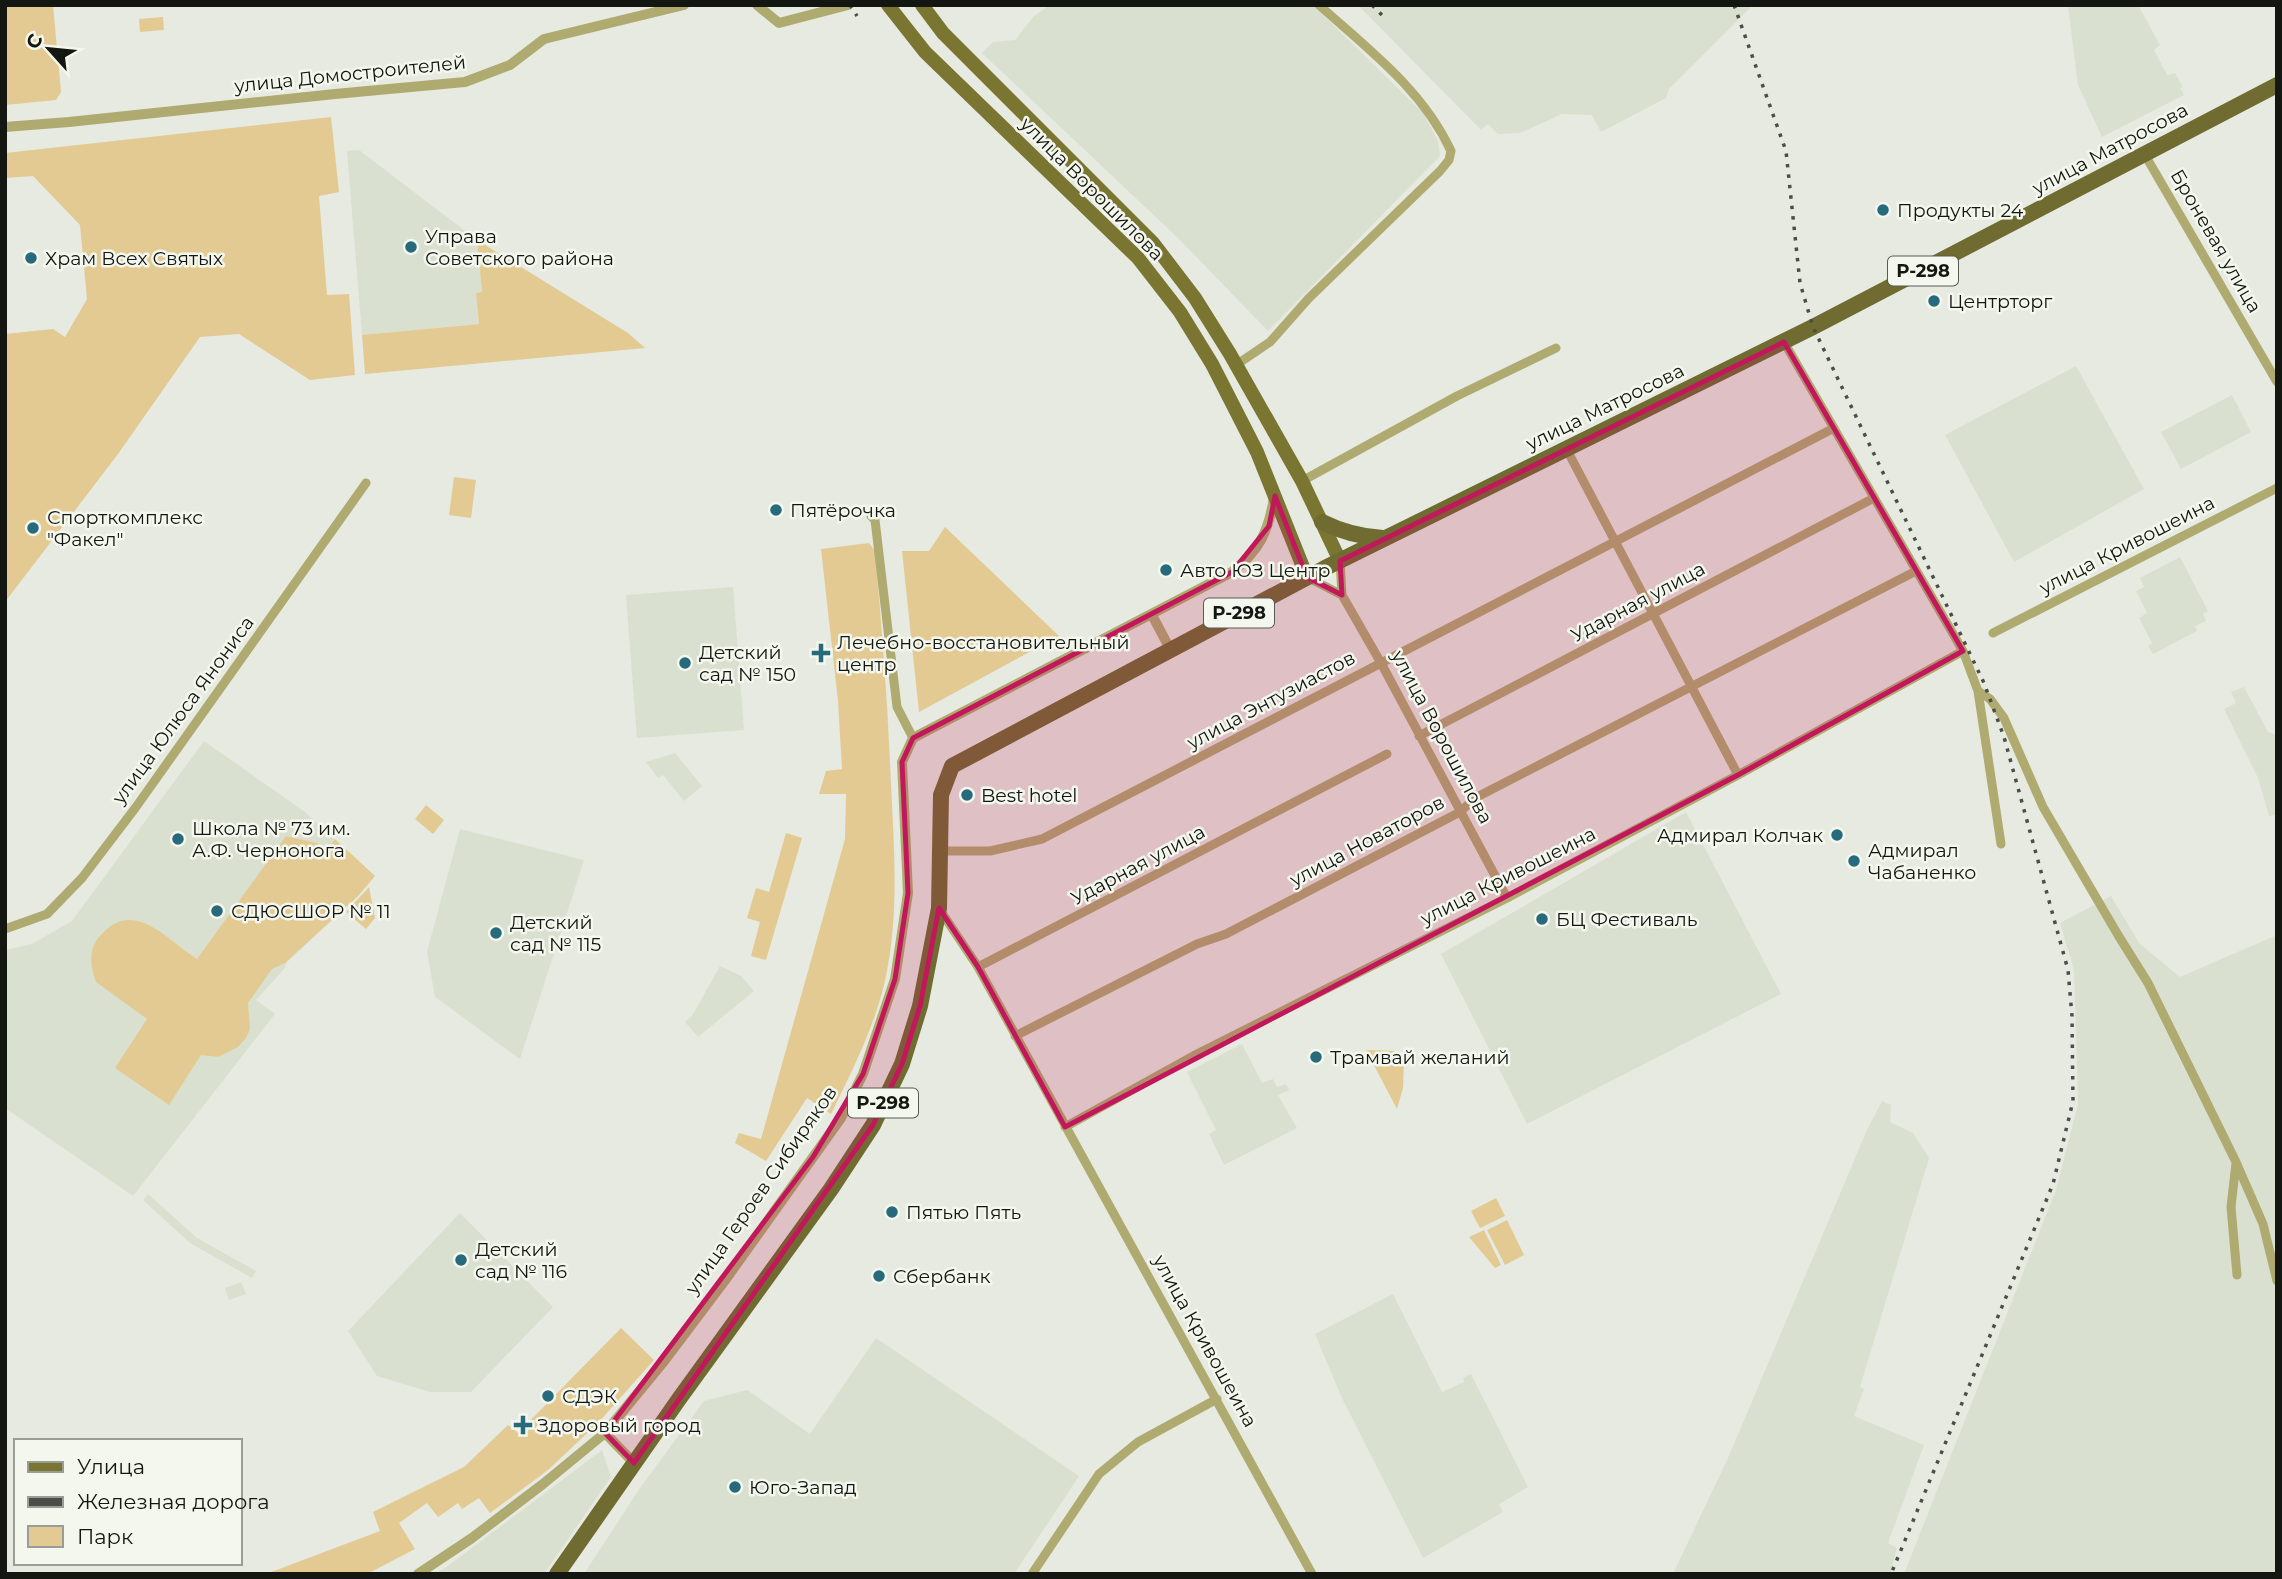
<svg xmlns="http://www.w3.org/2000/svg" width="2282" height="1579" font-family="Montserrat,sans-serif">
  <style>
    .built { fill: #dae0cf }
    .green { fill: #e3ca93 }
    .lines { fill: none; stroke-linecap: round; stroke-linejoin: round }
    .minor { stroke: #afab70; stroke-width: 9 }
    .tertiary { stroke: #afab70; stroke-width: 10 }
    .primary { stroke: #7a7530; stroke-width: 14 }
    .trunk { stroke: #706b30; stroke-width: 16 }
    .rail { stroke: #4b4e48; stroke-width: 3.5; stroke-dasharray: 3.5 7; stroke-linecap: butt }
    .marked { fill: #c2185b; fill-opacity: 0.2; stroke: #c2185b; stroke-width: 5; stroke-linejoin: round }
    .poi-dot { fill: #276a7c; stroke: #f3f7ed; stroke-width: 2.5 }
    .labels { text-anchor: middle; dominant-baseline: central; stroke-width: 5; stroke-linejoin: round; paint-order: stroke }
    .shield { fill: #f3f7ed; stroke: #575a54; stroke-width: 2 }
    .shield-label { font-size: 18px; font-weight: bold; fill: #141612 }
    .street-label { font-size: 19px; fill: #141612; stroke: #f3f7ed }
    .poi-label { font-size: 19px; fill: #141612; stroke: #f3f7ed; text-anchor: start }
  </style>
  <rect width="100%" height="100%" fill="#e6eae0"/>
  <path class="built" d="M1050 5H1313L1423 113 1438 141 1440 156 1268 331 1179 239 982 53 993 42 1015 40 1034 16Z
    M1358 5H1753L1669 89 1666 98 1601 132 1592 115 1562 114 1520 133 1498 134 1488 124 1481 130Z
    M2068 5H2138L2160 45 2154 50 2167 75 2175 73 2183 87 2180 88 2184 95 2102 137 2078 85Z
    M359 150 477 240 482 292 476 293 479 324 362 335 347 151Z
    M2076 366 2144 489 2014 562 1945 435Z
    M2232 395 2251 432 2181 469 2161 432Z
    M2180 557 2208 611 2203 614 2206 621 2195 626 2197 631 2153 654 2148 646 2152 643 2139 618 2147 613 2136 591 2144 587 2140 578Z
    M733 587 744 730 637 738 626 595Z
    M2244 687 2268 732 2277 735V818L2275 815 2269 816 2258 778 2224 709 2236 703 2231 692Z
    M204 741 305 812 375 876 358 896 286 963 285 968 256 1000 275 1014 133 1196 5 1108V950L32 944 72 921Z
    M675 753 702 786 684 801 663 775 658 778 646 762Z
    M1686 812 1781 994 1527 1124 1441 954Z
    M460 829 584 860 520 1059 435 997 427 952Z
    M2111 896 2139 943 2180 977 2277 935V1574H1904L2056 1190 2078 1104 2074 970 2060 923Z
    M720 966 741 976 754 991 698 1037 685 1022 692 1016Z
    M1242 1044 1262 1083 1273 1079 1277 1087 1286 1084 1289 1090 1278 1095 1297 1128 1224 1165 1209 1134 1216 1130 1187 1072Z
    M1882 1101 1891 1105 1890 1122 1913 1133 1929 1158 1860 1387 1864 1389 1854 1416 1924 1445 1888 1543 1897 1548 1890 1574H1673L1728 1458 1867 1130Z
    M148 1194 197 1238 256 1271 252 1278 190 1243 143 1200Z
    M460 1213 553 1307 471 1392H430L377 1376 348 1331Z
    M241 1282 246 1294 229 1300 225 1288Z
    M1393 1294 1442 1392 1464 1382 1463 1378 1471 1374 1528 1487 1499 1504 1503 1512 1423 1558 1341 1396 1315 1334Z
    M876 1338 1079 1476 1014 1574H584L640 1488 704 1401 747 1390 810 1434Z
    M602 1450 611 1477 544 1574H434L445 1568Z"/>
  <path class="green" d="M5 5H53L61 92 56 100 5 105Z
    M163 17 164 30 140 32 139 19Z
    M331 117 339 192 319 196 327 295 349 294 355 375 310 380 239 334 200 337 118 454 5 602V334L53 329 65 337 87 299 80 225 33 176 5 178V153Z
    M477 240 628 333 645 348 365 374 362 335 479 324 476 293 482 292Z
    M454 477 476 480 471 518 449 515Z
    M945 527 1059 636 919 712 902 551H929Z
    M869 543 875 551C882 629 888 706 891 785 894 846 899 909 887 971 878 1020 853 1069 831 1114L807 1098 766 1161 735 1143 739 1133 761 1139 845 839 846 794H819L826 771 842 769 838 701 821 549Z
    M426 805 444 820 433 834 415 819Z
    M786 833 802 838 766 960 751 956 760 922 747 918 756 888 769 892Z
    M286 836 317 843 327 850 335 839 375 876 358 896 285 963 272 969 248 1003 250 1029 246 1038 238 1047 218 1057 201 1055 169 1105 115 1068 147 1019 96 982C90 966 88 949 100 936 133 897 166 939 197 959Z
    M369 887 375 918 366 929 346 912Z
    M1366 1050 1394 1051 1404 1061 1403 1088 1397 1109Z
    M1496 1198 1505 1216 1480 1228 1471 1211Z
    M1507 1220 1524 1255 1505 1265 1487 1230Z
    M1484 1230 1501 1265 1495 1268 1469 1237Z
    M621 1328 654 1360 598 1423 548 1470 490 1513 479 1498 462 1509 458 1503 438 1517 427 1503 399 1523 415 1549 367 1574H266L380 1531 373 1512 464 1467 508 1425 518 1433Z"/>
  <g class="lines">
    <path class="minor" d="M2145 155 2277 382
      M1784 342 1963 651 1978 691 2001 844
      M1236 365 1270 342 1309 298 1440 171 1449 160 1451 151C1423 90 1368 49 1319 5
      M1567 450 1738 775
      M1302 481 1457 396 1556 348
      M871 516 875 520 897 707 913 738
      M1340 561 1342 595 1381 663 1507 898
      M1307 577 1342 595
      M1993 633 2277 488
      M1978 691 1990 699 2004 718 2043 807 2118 935 2148 983 2236 1162 2263 1224 2277 1281
      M1419 736 1874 498
      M939 851H990L1042 839 1834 428
      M940 910 978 967 1312 1574
      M5 929 47 914 82 878 136 807 366 483
      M978 967 1387 754
      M1015 1036 1197 944 1226 934 1460 812 1475 798 1916 571
      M1065 1127 1197 1054 1507 898 1738 775 1963 651
      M2236 1163 2231 1207 2237 1275
      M1032 1574 1099 1474 1138 1442 1217 1399"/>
    <path class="tertiary" d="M757 5 779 23 848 5
      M5 127 69 122 335 94 465 82 510 65 544 39 684 5
      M1152 615 1170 649
      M605 1433 634 1463
      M418 1574 472 1538 543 1484 605 1433 665 1360 726 1279 841 1118 863 1074 895 979 908 893 902 762 913 738 1232 572C1260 550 1268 532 1274 498"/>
    <path class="primary" d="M888 5 925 52 1138 258 1180 312 1212 364 1257 452 1307 577
      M922 5 943 33 1153 243 1195 298 1230 354 1302 481 1340 561"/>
    <path class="trunk" d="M1322 522C1342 532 1360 537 1383 538
      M557 1574 679 1399 831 1189 873 1125 902 1064 920 1006 939 908 941 795 952 766 1325 568 1813 327 2277 85"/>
    <path class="rail" d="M850 5 857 16
      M1372 5 1383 16
      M1734 5 1786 151 1800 283 1813 327 1984 683 2004 737 2068 970 2072 1016 2073 1101 2053 1184 1891 1574"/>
  </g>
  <path class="marked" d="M1784 342 1963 651 1738 775 1065 1127 978 967 939 908 920 1006 902 1064 873 1125 634 1463 605 1433 813 1157 863 1074 895 979 908 893 902 762 913 738 1232 572 1269 526 1275 496 1307 577 1342 595 1340 561Z"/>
  <g class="poi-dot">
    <circle cx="1883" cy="210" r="7"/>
    <circle cx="411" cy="247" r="7"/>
    <circle cx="31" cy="258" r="7"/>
    <circle cx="1934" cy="301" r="7"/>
    <circle cx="776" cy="510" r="7"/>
    <circle cx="33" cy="528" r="7"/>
    <circle cx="1166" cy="570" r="7"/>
    <path d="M817.5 642.5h7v7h7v7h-7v7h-7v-7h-7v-7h7z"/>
    <circle cx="685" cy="663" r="7"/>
    <circle cx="967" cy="795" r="7"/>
    <circle cx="1837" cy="835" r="7"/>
    <circle cx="178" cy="839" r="7"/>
    <circle cx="1854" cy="861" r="7"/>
    <circle cx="217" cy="911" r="7"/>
    <circle cx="1542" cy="919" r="7"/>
    <circle cx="496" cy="933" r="7"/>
    <circle cx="1316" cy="1057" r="7"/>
    <circle cx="892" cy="1212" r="7"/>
    <circle cx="461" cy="1260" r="7"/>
    <circle cx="879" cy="1276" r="7"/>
    <circle cx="548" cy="1396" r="7"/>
    <path d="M519.5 1414.5h7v7h7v7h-7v7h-7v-7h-7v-7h7z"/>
    <circle cx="735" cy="1487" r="7"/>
  </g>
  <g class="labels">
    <g class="shield">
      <rect x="1888" y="256.5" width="70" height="29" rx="5"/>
      <rect x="1204" y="598.5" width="70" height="29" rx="5"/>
      <rect x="848" y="1088.5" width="70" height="29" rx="5"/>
    </g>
    <g class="shield-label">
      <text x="1923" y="271">Р-298</text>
      <text x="1239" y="613">Р-298</text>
      <text x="883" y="1103">Р-298</text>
    </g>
    <g class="street-label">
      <text transform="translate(350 74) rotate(-6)">улица Домостроителей</text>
      <text transform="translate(2110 149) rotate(-28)">улица Матросова</text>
      <text transform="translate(1092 189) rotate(45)">улица Ворошилова</text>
      <text transform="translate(2216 241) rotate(60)">Броневая улица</text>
      <text transform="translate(1605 407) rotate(-26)">улица Матросова</text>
      <text transform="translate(2127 545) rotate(-27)">улица Кривошеина</text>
      <text transform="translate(1638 602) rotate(-28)">Ударная улица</text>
      <text transform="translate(1271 700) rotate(-28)">улица Энтузиастов</text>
      <text transform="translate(183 710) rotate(-54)">улица Юлюса Янониса</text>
      <text transform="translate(1442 737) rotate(62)">улица Ворошилова</text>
      <text transform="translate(1367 841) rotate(-28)">улица Новаторов</text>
      <text transform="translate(1138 865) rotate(-28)">Ударная улица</text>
      <text transform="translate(1508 876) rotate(-27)">улица Кривошеина</text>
      <text transform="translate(761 1190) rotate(-55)">улица Героев Сибиряков</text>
      <text transform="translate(1205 1341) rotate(61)">улица Кривошеина</text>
    </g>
    <g class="poi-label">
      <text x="1897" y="210">Продукты 24</text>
      <text x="425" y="236">Управа<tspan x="425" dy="22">Советского района</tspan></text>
      <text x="45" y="258">Храм Всех Святых</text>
      <text x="1948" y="301">Центрторг</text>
      <text x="790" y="510">Пятёрочка</text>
      <text x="47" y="517">Спорткомплекс<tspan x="47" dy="22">"Факел"</tspan></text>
      <text x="1180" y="570">Авто ЮЗ Центр</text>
      <text x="837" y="642">Лечебно-восстановительный<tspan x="837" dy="22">центр</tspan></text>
      <text x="699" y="652">Детский<tspan x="699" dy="22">сад № 150</tspan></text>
      <text x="981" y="795">Best hotel</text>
      <text x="192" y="828">Школа № 73 им.<tspan x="192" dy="22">А.Ф. Чернонога</tspan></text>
      <text x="1823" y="835" text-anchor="end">Адмирал Колчак</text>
      <text x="1868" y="850">Адмирал<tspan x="1868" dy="22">Чабаненко</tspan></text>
      <text x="231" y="911">СДЮСШОР № 11</text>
      <text x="1556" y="919">БЦ Фестиваль</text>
      <text x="510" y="922">Детский<tspan x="510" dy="22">сад № 115</tspan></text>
      <text x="1330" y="1057">Трамвай желаний</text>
      <text x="906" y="1212">Пятью Пять</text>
      <text x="475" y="1249">Детский<tspan x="475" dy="22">сад № 116</tspan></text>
      <text x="893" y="1276">Сбербанк</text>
      <text x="562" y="1396">СДЭК</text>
      <text x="537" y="1425">Здоровый город</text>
      <text x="749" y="1487">Юго-Запад</text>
    </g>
  </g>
  <rect width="2282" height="1579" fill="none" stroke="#141612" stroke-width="14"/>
  <rect x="14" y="1439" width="228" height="126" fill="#f3f7ed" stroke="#9a9d95" stroke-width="2"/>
  <rect x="28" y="1462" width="35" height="10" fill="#7a7530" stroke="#9a9d95" stroke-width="2"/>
  <text x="77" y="1474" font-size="21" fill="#141612">Улица</text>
  <rect x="28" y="1497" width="35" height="10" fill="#4b4e48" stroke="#9a9d95" stroke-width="2"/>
  <text x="77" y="1509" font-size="21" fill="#141612">Железная дорога</text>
  <rect x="28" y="1526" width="35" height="21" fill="#e3ca93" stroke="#9a9d95" stroke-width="2"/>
  <text x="77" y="1544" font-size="21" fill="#141612">Парк</text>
  <g transform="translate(49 49) rotate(297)" stroke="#f3f7ed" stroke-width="5" paint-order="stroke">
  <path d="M0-5L12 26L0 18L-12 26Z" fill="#141612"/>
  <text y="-10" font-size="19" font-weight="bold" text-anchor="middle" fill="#141612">С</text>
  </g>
</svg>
